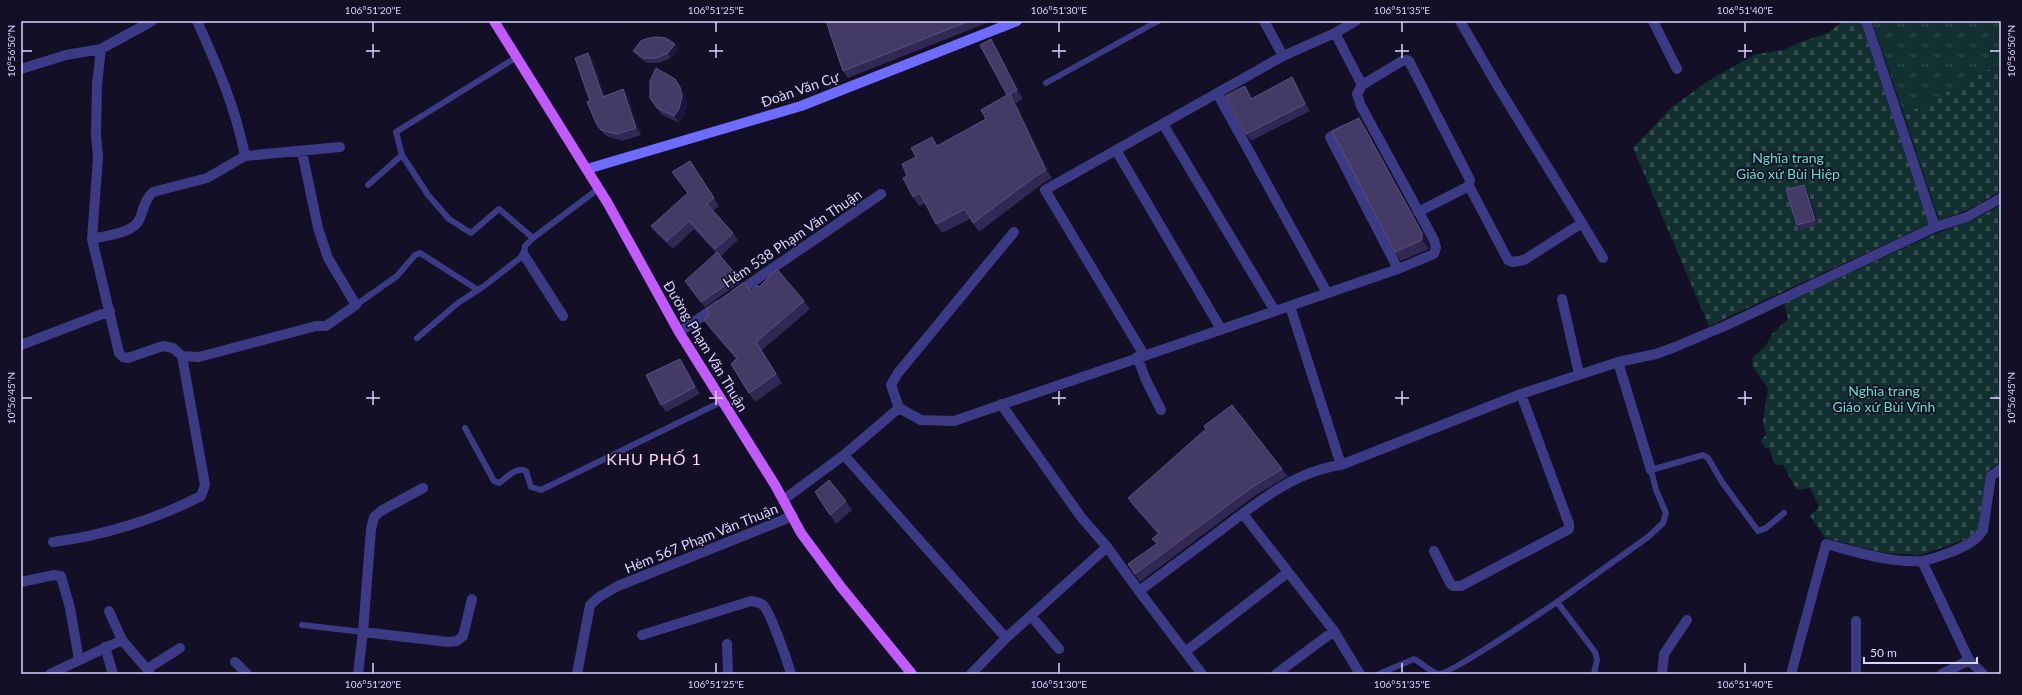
<svg xmlns="http://www.w3.org/2000/svg" width="2022" height="695" font-family="Lato,sans-serif">
  <style>
    .grass { fill: url(#grass-tufts) }
    .cemetery { fill: url(#cemetery-stones) }
    .lines { fill: none; stroke-linecap: round; stroke-linejoin: round }
    .lane { stroke: #3d3a85; stroke-width: 6 }
    .street { stroke: #3d3a85; stroke-width: 10 }
    .secondary { stroke: #6f6bff; stroke-width: 10 }
    .primary { stroke: #c25bff; stroke-width: 10 }
    .wall { fill: #312854 }
    .shaded-wall { fill: #1d163a }
    .building { fill: #433a66; stroke: #5a527e }
    .ticks { fill: none; stroke: #d9d4ff; stroke-width: 1.5 }
    .labels { text-anchor: middle; dominant-baseline: central; stroke-width: 3.5; stroke-linejoin: round; paint-order: stroke }
    .street-label { font-size: 14px; fill: #d9d4ff; stroke: #130f26 }
    .park-label { font-size: 14px; fill: #5fe0c0; stroke: #130f26 }
    .quarter-label { font-size: 16px; letter-spacing: 1px; fill: #ffd6f0; stroke: #130f26 }
    .neatline { fill: none; stroke: #d9d4ff; stroke-width: 1.5 }
    .ticks-label { font-size: 10px; text-anchor: middle; fill: #d9d4ff }
  </style>
  <defs>
    <pattern id="grass-tufts" width="24" height="20" patternUnits="userSpaceOnUse"><rect width="24" height="20" fill="#12302f"/><path d="M3 7l-1-3M5 7V3M7 7l1-3M15 17l-1-3M17 17v-4M19 17l1-3" fill="none" stroke="#344d4e"/></pattern>
    <pattern id="cemetery-stones" width="16" height="16" patternUnits="userSpaceOnUse"><rect width="16" height="16" fill="#12302f"/><path d="M2 7V4a2 2 0 0 1 4 0v3zM10 15v-3a2 2 0 0 1 4 0v3z" fill="#344d4e"/></pattern>
  </defs>
  <rect width="100%" height="100%" fill="#130f26"/>
  <path class="grass" d="M1872 21H2001V63L1904 115Z"/>
  <path class="cemetery" d="M1843 21H1861L1929 224 1709 326 1633 148 1672 107 1708 81 1756 54 1784 50 1801 42 1828 33Z
    M2001 63V191L1968 210 1939 220 1904 115Z
    M2001 205V463L1990 469 1986 476 1979 527 1975 533 1967 539 1921 555 1883 553 1825 538 1810 516 1819 507 1810 488 1797 490 1783 465H1775L1769 448H1765L1761 441 1766 435 1763 420 1768 389 1752 365 1753 357 1765 347 1772 334 1788 319 1784 303 1937 233 1971 221Z"/>
  <g class="lines">
    <path class="lane" d="M517 57 396 132 402 155 428 195 449 219 471 233 499 209 533 238
      M1046 83 1158 21
      M368 185 402 155
      M356 305 397 276 415 255 420 253 478 290
      M417 338 458 303 484 286 524 255 525 246 533 238 598 189
      M465 428 494 481 499 483C506 478 517 466 526 471L531 487 541 490 723 401
      M1557 602 1648 537 1663 523 1666 513 1656 490 1651 470 1703 455 1708 458 1722 482 1758 531 1766 528 1784 513
      M302 625 363 632
      M1379 674 1414 659C1422 663 1430 672 1438 674 1448 676 1542 612 1557 602L1595 652 1597 660 1594 674"/>
    <path class="street" d="M152 21 101 49 97 84 96 135 98 157 92 239 119 353 123 357 128 358 163 346 173 348 182 356 199 357 316 326H326L356 305 328 258 318 228 302 152
      M197 21C217 65 236 109 245 156L340 147
      M1264 21 1283 56
      M1460 21 1500 90 1582 223 1524 260 1513 262 1508 260 1469 186
      M1653 21 1677 69
      M1866 21 1935 227 1967 217 2001 198
      M21 69 66 55 101 49
      M1362 85 1402 61 1407 60 1409 61 1470 180 1469 186 1418 212
      M1217 93 1327 293
      M1163 124 1275 311
      M1346 129 1330 137 1398 269
      M1116 150 1221 329
      M1582 223 1603 258
      M92 239C107 235 134 234 140 218 144 208 145 199 153 192L207 178 245 156
      M524 255 563 316
      M735 294 881 194
      M1562 299 1579 374
      M1290 306 1341 465
      M679 332 719 305
      M21 345 110 311
      M1144 355 1045 190 1283 56 1335 33 1356 21
      M1137 357 1146 380 1161 410
      M1618 362 1651 470
      M1001 404 1081 517 1107 547 1139 591 1202 674
      M899 408 921 420 954 421 1398 269 1434 254 1436 248 1434 240 1361 106 1357 94 1362 85 1335 33
      M844 455 1006 638
      M783 500 844 455 899 408 891 385 898 373 1014 232
      M1243 514 1334 631 1360 674
      M53 542C102 536 157 519 201 496L205 485 182 356
      M1434 551 1450 583 1453 586H1461L1569 529V524L1521 394
      M1922 561 1969 660 1942 674
      M21 582 54 575 61 576 70 608 79 660
      M1139 591C1165 572 1191 552 1217 533 1254 505 1294 471 1341 465L1521 394 1618 362 1656 354 1675 347 1727 325 1935 227
      M109 611 122 640
      M1031 616 1059 649
      M363 632 448 642 457 641 463 636 472 599
      M642 635 751 601C756 602 759 602 763 605 770 611 788 663 791 674
      M727 644 728 674
      M105 647 113 674
      M1185 652 1287 573
      M1969 660 1983 674
      M235 662 247 674
      M50 674 122 640 147 669
      M150 674 147 669 180 648
      M358 674 363 632 371 529 374 517 381 511 423 488
      M577 674 590 605 599 597 618 586 793 516
      M971 674 1006 638 1107 547
      M1276 674 1334 631
      M1662 674 1664 654 1687 620
      M1791 674 1826 544C1857 552 1889 563 1921 561 1932 560 1946 554 1956 550 1967 545 1976 541 1983 530L1991 476 2001 469
      M1856 674V621"/>
    <path class="secondary" d="M587 169 801 106 1017 21"/>
    <path class="primary" d="M494 21 607 202 679 332 775 485 801 533 841 587 912 674"/>
  </g>
  <path class="wall" d="M826 21H992L848 78 843 71Z
    M675 44 679 49 671 58 659 63H647L637 56 633 51Z
    M997 48 1023 99 1016 103 1052 178 1042 184 979 232 970 219 942 233 936 224 925 203 919 206 913 197 907 176 938 145 986 119 1007 95Z
    M593 60 605 96 623 89 628 96 641 135 622 141 606 136 602 132 597 125 590 101Z
    M1297 84 1310 111 1251 141 1246 134 1250 93 1252 98Z
    M685 94 687 103 684 116 679 123 662 115 650 98Z
    M1365 127 1428 242 1429 249 1401 261 1395 252Z
    M690 161 719 206 713 211 733 233 738 240 720 257 741 282 705 307 689 286 716 253 694 229 673 249 657 234 651 226 688 193 672 172Z
    M1804 185 1807 190 1818 224 1800 230 1797 225Z
    M759 287 804 301 810 309 762 350 782 383 755 402 749 393 736 359 710 329 704 320 751 291Z
    M685 366 700 394 666 412 661 405Z
    M1282 469 1288 476 1256 495 1140 582 1128 564 1156 544 1152 539 1158 534 1133 506 1128 498Z
    M846 501 852 510 836 524 830 515Z"/>
  <path class="shaded-wall" d="M991 39 997 48 1023 99 1017 90Z
    M675 44 679 49 671 58 668 53Z
    M588 53 593 60 607 103 603 97Z
    M1292 77 1297 84 1310 111 1305 104Z
    M675 79 685 94 687 103 684 116 679 123 674 116Z
    M1245 86 1250 93 1256 106 1251 99Z
    M623 89 628 96 641 135 636 128Z
    M1010 94 1016 103 1052 178 1046 170Z
    M1359 118 1365 127 1428 242 1429 249 1422 240Z
    M1804 185 1807 190 1818 224 1815 220Z
    M756 342 762 350 782 383 776 374Z
    M680 359 685 366 700 394 695 387Z"/>
  <path class="building" d="M826 21H969L843 71Z
    M655 37 666 38 675 44 668 53 656 58H644L633 51 641 41 645 39Z
    M991 39 1017 90 1010 94 1046 170 1036 176 973 223 965 209 936 224 920 193 913 197 903 178 907 176 902 164 916 157 911 148 932 137 937 146 986 119 981 110 1007 95 980 45Z
    M588 53 603 97 623 89 636 128 617 134 601 130 597 125 587 102 590 101 575 58Z
    M656 68 675 79 680 87 682 96 679 109 674 116 657 108 650 98V81Z
    M1292 77 1305 104 1246 134 1225 96 1245 86 1251 99Z
    M1359 118 1422 233V240L1395 252 1332 131Z
    M690 161 714 198 707 204 733 233 715 249 689 221 667 241 651 226 688 193 672 172Z
    M1804 185 1815 220 1797 225 1786 190Z
    M717 252 738 277 701 302 685 281Z
    M777 269 804 301 756 342 776 374 749 393 731 364 737 358 704 320 710 314 706 309 744 283 751 291 757 285 759 287Z
    M680 359 695 387 661 405 646 375Z
    M1232 405 1282 469 1251 488 1135 574 1128 564 1158 543 1152 539 1159 533 1128 498 1206 429 1204 426Z
    M829 480 846 501 830 515 815 492Z"/>
  <path class="ticks" d="M373 22V32M716 22V32M1059 22V32M1402 22V32M1745 22V32M373 44V58M716 44V58M1059 44V58M1402 44V58M1745 44V58M22 51H32M366 51H380M709 51H723M1052 51H1066M1395 51H1409M1738 51H1752M1990 51H2000M373 391V405M716 391V405M1059 391V405M1402 391V405M1745 391V405M22 398H32M366 398H380M709 398H723M1052 398H1066M1395 398H1409M1738 398H1752M1990 398H2000M373 663V673M716 663V673M1059 663V673M1402 663V673M1745 663V673"/>
  <g class="labels">
    <g class="street-label">
      <text transform="translate(800 89) rotate(-19)">Đoàn Văn Cự</text>
      <text transform="translate(792 238) rotate(-34)">Hẻm 538 Phạm Văn Thuận</text>
      <text transform="translate(706 346) rotate(59)">Đường Phạm Văn Thuận</text>
      <text transform="translate(701 538) rotate(-22)">Hẻm 567 Phạm Văn Thuận</text>
    </g>
    <g class="park-label">
      <text x="1788" y="157">Nghĩa trang<tspan x="1788" dy="16">Giáo xứ Bùi Hiệp</tspan></text>
      <text x="1884" y="390">Nghĩa trang<tspan x="1884" dy="16">Giáo xứ Bùi Vĩnh</tspan></text>
    </g>
    <g class="quarter-label">
      <text x="654" y="458">KHU PHỐ 1</text>
    </g>
  </g>
  <rect width="2022" height="695" fill="none" stroke="#130f26" stroke-width="44"/>
  <path d="M1864 657v6h113v-6" fill="none" stroke="#d9d4ff" stroke-width="2"/>
  <text x="1870" y="657" font-size="12" fill="#d9d4ff" stroke="#130f26" stroke-width="3" paint-order="stroke">50 m</text>
  <rect x="22" y="22" width="1978" height="651" class="neatline"/>
  <g class="ticks-label">
    <text x="373" y="14">106°51'20"E</text>
    <text x="716" y="14">106°51'25"E</text>
    <text x="1059" y="14">106°51'30"E</text>
    <text x="1402" y="14">106°51'35"E</text>
    <text x="1745" y="14">106°51'40"E</text>
    <text transform="translate(11 51) rotate(-90)" y="4">10°56'50"N</text>
    <text transform="translate(2011 51) rotate(-90)" y="4">10°56'50"N</text>
    <text transform="translate(11 398) rotate(-90)" y="4">10°56'45"N</text>
    <text transform="translate(2011 398) rotate(-90)" y="4">10°56'45"N</text>
    <text x="373" y="688">106°51'20"E</text>
    <text x="716" y="688">106°51'25"E</text>
    <text x="1059" y="688">106°51'30"E</text>
    <text x="1402" y="688">106°51'35"E</text>
    <text x="1745" y="688">106°51'40"E</text>
  </g>
</svg>
